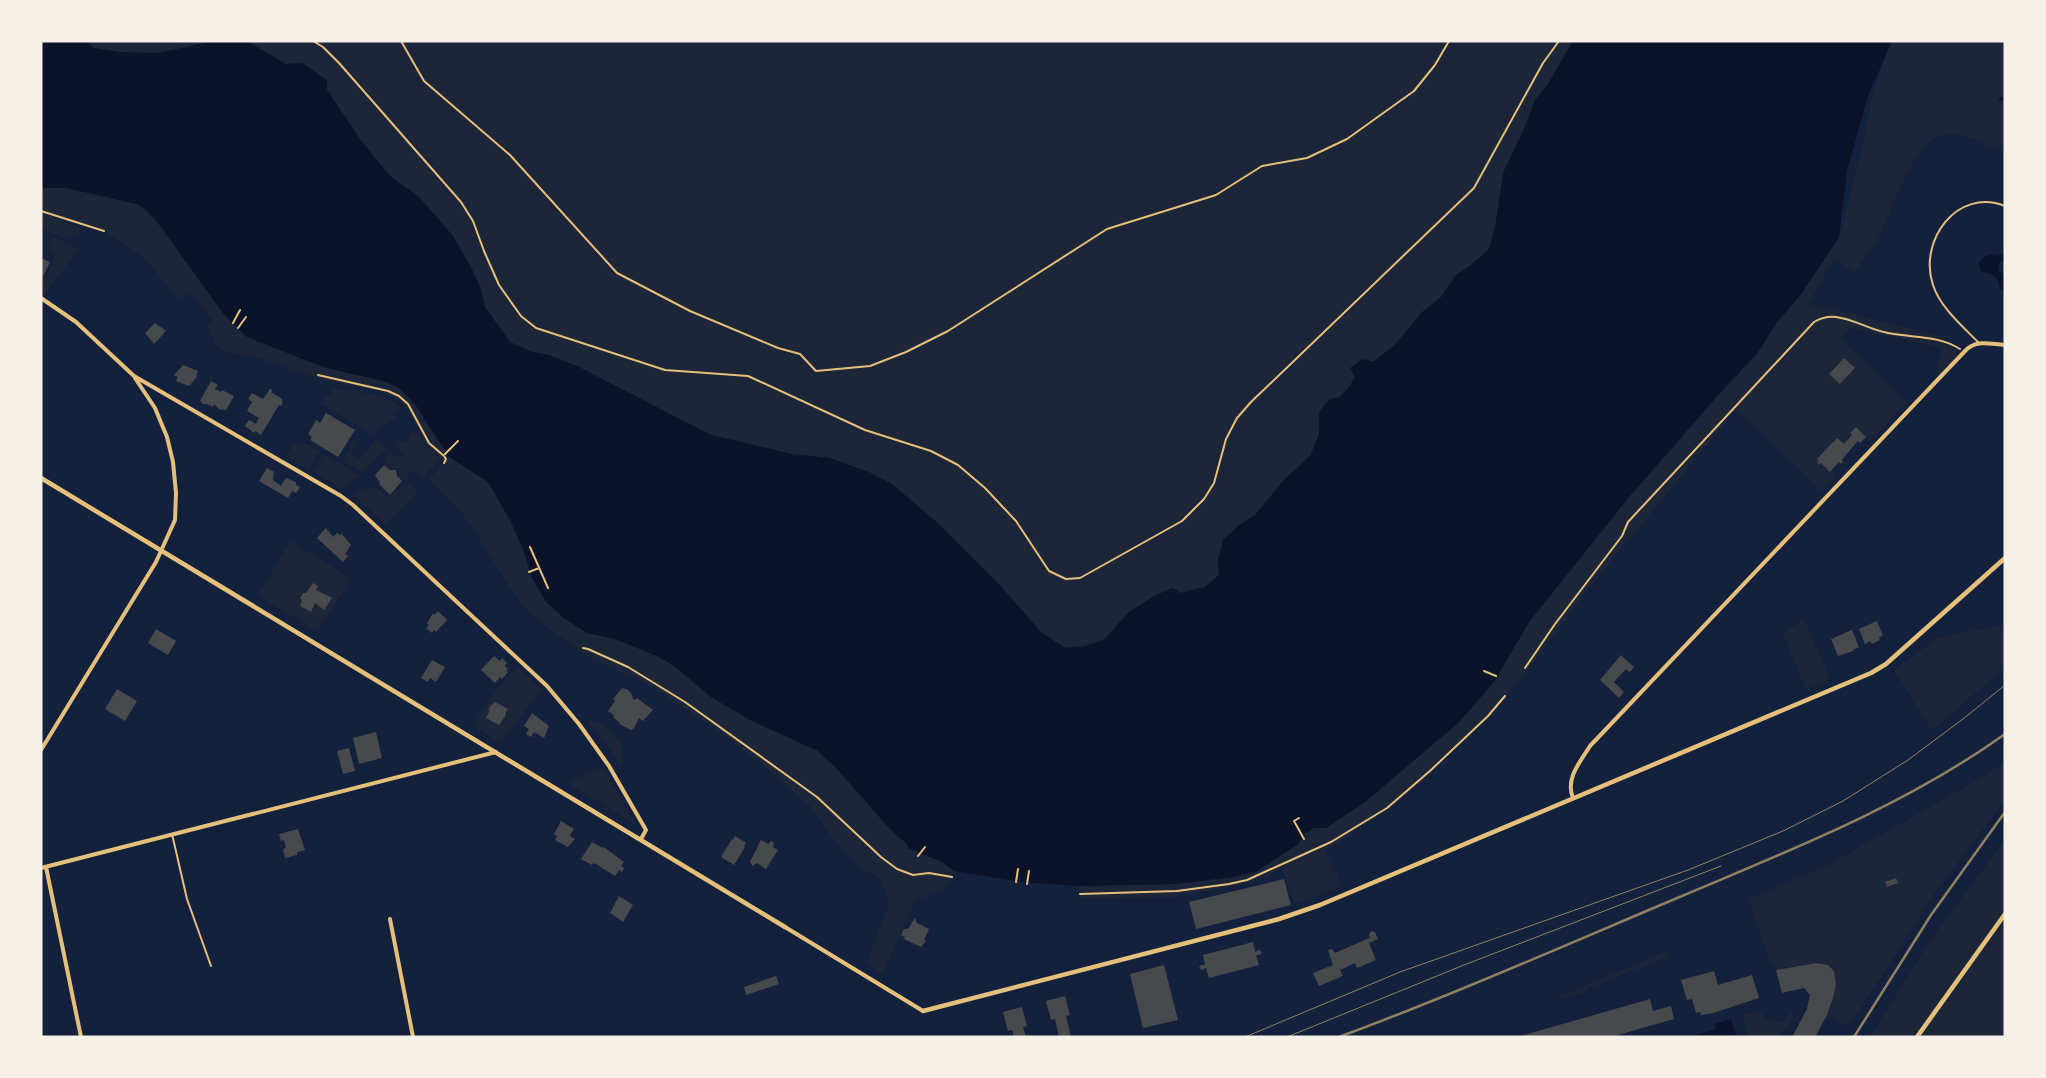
<svg xmlns="http://www.w3.org/2000/svg" width="2046" height="1078" font-family="'Fira Sans Condensed',sans-serif">
  <style>
    .green { fill: #1d2539 }
    .water { fill: #0b132b }
    .lines { fill: none; stroke-linecap: round; stroke-linejoin: round }
    .stream { stroke: #0b132b; stroke-width: 2.5 }
    .building { fill: #48494c }
    .path { stroke: #e5c07b; stroke-width: 2 }
    .service { stroke: #e5c07b; stroke-width: 2 }
    .minor { stroke: #e5c07b; stroke-width: 4 }
    .tertiary { stroke: #e5c07b; stroke-width: 4.5 }
    .tram { stroke: #918062; stroke-width: 1 }
    .rail { stroke: #918062; stroke-width: 2.5 }
  </style>
  <rect width="100%" height="100%" fill="#14213d"/>
  <path class="green" d="M86 41H214L158 53 121 52 94 48Z
    M246 41H1573L1548 84 1535 100 1523 131 1503 173 1495 228 1489 249 1470 266 1456 275 1441 297 1421 313 1395 345 1355 377 1349 387 1340 397 1331 399 1319 414V435L1310 456 1284 480 1255 515 1239 525 1218 560 1219 575 1205 587 1192 589 1129 612 1104 640 1085 646 1065 648 1041 632 997 582 830 458 791 454 711 435 577 366 549 355 532 352 510 342 485 307 480 287 453 236 418 196 392 178 362 142 327 90 302 63 286 64Z
    M1882 41H2005V152C1985 145 1964 131 1942 135 1913 141 1892 212 1879 237 1872 249 1862 261 1855 272L1834 259 1808 304 1945 337 1943 344 1956 350 1957 355 1939 373 1937 371 1942 348 1852 328 1840 338 1907 402 1870 441 1856 427 1850 433 1852 435 1844 444 1837 438 1817 459 1819 461 1818 463 1820 465 1821 463 1836 477 1822 491 1736 410 1584 594 1528 671 1488 716 1431 770 1433 772 1390 808 1325 851 1342 886 1294 904 1282 868C1250 888 1215 890 1178 894L1179 897 1081 899 1078 886 1176 884 1257 871 1299 843 1303 835 1314 828H1326L1365 802 1458 723 1494 682 1529 622 1630 496 1704 413 1777 322 1799 297 1840 237 1861 153 1870 107 1881 68Z
    M41 188H67L136 204C144 208 148 214 155 219L223 313 247 337 323 367 387 382 399 388 415 404 431 431 468 468 488 482 510 520 525 554 531 576 537 587 587 633 615 639 657 656 673 665 711 697 752 721 818 751 836 768 890 829 907 844 908 848 942 862 954 871 949 886 915 901 882 973 866 964 889 903 881 880 856 864 831 836 810 806 761 763 706 723 645 683 593 660 548 628 524 608 508 585 469 522 450 500 428 480 444 463C439 454 429 450 424 440 421 435 420 428 416 423 397 388 377 391 342 384 334 382 323 384 317 378L261 359 227 352 217 347 207 326 213 320 189 292 179 299 145 259 104 231 41 211Z
    M41 213 80 228 81 234 72 236 68 240 41 227Z
    M52 237 79 249 45 294 41 292V278L45 280 56 255 46 250Z
    M333 388C351 391 390 394 401 408L393 414 396 418 382 426 373 435 321 404 325 397 331 395Z
    M419 433 426 446 440 458 423 477 415 471H410L406 481H403L398 477 399 470 395 467 389 468 383 463 386 461 384 459 391 452 400 459 405 454 395 445 399 441H408L410 434Z
    M376 439 387 448 362 472 343 461 354 441 357 443 351 453 360 459Z
    M303 442 320 451 308 469 286 457 292 446Z
    M324 454 358 475 343 490 314 472Z
    M405 485H410L418 491 386 525 354 495 359 489 377 488 390 498 396 490 399 492Z
    M290 541 351 578 318 632 258 595Z
    M1804 619 1830 679 1806 690 1783 633Z
    M2005 624V667L1932 731 1894 670 1938 638Z
    M518 667 541 690 501 743 473 726 492 696Z
    M591 720C610 724 628 746 622 765L620 766 609 748 588 722Z
    M2005 762V800L1936 891 1849 1026 1827 1015C1849 957 1825 958 1776 970L1768 956 1748 899 1828 865 1986 775Z
    M603 767 635 824 568 783Z
    M2005 840V1037H1870L1932 938Z
    M1666 951 1668 960 1666 958 1586 989 1587 992 1549 1001Z
    M1760 1010C1765 1021 1774 1024 1785 1020L1793 1010C1795 1025 1784 1026 1778 1037H1749L1743 1015Z"/>
  <path class="water" d="M41 41H86L94 48 121 52 158 53 214 41H246L286 64 302 63 327 80V90L362 142 392 178 418 196 453 236 471 267 480 287 485 307 510 342 532 352 549 355 577 366 711 435 791 454 830 458 869 472 892 484 939 524 997 582 1041 632 1065 648 1085 646 1104 640 1129 612 1154 596 1172 588 1181 593 1205 587 1219 575 1218 560 1223 540 1239 525 1255 515 1284 480 1310 456 1319 435V414L1323 406 1331 399 1340 397 1349 387 1355 377 1350 368 1362 359 1373 362 1395 345 1421 313 1441 297 1456 275 1470 266 1489 249 1495 228 1503 173 1523 131 1535 100 1548 84 1573 41H1892L1868 96 1847 171 1839 237 1799 297 1777 322 1757 354 1717 396 1630 496 1529 622 1494 682 1458 723 1365 802 1326 828H1314L1304 834 1305 837 1299 841 1300 843 1257 871 1234 877 1176 884 1078 886 1021 882 954 871 942 862 908 848 907 844 890 829 836 768 818 751 752 721 711 697 673 665 657 656 615 639 587 633 565 619 546 602 531 576 525 554 510 520 488 482 449 457 415 404 399 388 387 382 323 367 247 337 223 313 155 219 143 207 136 204 67 188H41Z
    M2005 253V260L2001 261 1998 266 1999 271 2005 275V293L2000 289 1997 278 1991 274 1981 272 1979 263 1983 258 1990 254 1998 256Z
    M1731 1019 1737 1037H1690L1716 1029 1715 1024Z"/>
  <g class="lines">
    <path class="stream" d="M2000 99H2005"/>
  </g>
  <path class="building" d="M41 258 50 262 43 277 41 276Z
    M155 323 166 331 154 344 145 333Z
    M1844 358 1855 368 1840 384 1829 374Z
    M183 365 198 371 196 378 189 386 176 381 178 377 174 375Z
    M211 381 218 385 215 389 221 392 222 390 234 396 226 410 219 409 214 404 213 407 207 404H203L200 401Z
    M270 389 273 390 271 392 281 398 283 402 281 406 279 405 261 435 255 431 254 433 245 426 249 420 256 424 259 418 247 411 252 402 248 399 252 393 263 399Z
    M326 413 355 430 338 457 310 440 312 437 308 434 316 420 320 423Z
    M1856 427 1866 437 1860 443 1858 441 1850 450 1842 460 1843 462 1841 464 1839 462 1830 472 1821 463 1820 465 1817 462 1819 461 1817 459 1837 438 1844 444 1852 435 1850 433Z
    M384 465 390 470H396L397 476 402 481 390 495 379 484 380 483 375 475Z
    M267 468 274 472 273 480 281 486 286 478 296 482V485L300 487 296 493 292 491 288 498 259 481Z
    M326 528 333 537 337 533 340 535 342 534 351 545 345 554 348 556 343 562 317 538Z
    M313 583 318 586 316 590 332 598 324 610 315 603 311 612 300 606 302 601 300 598 303 593H306Z
    M438 611 447 620 436 632 434 630 432 633 426 628 429 625 427 623 433 613 434 615Z
    M1877 621 1883 636 1879 637 1880 640 1872 644 1870 641 1865 644 1859 629Z
    M156 629 176 641 168 655 148 643Z
    M1852 630 1859 647 1853 650V651L1838 656 1831 639Z
    M1621 655 1634 667 1630 672 1626 669 1614 682 1624 692 1619 698 1600 680Z
    M494 656 500 661 502 658 507 663 505 666 508 669 506 671 508 672 502 679 500 677 495 683 481 670Z
    M432 660 445 667 436 682 430 678 428 682 421 678Z
    M622 688 628 690 633 696 632 698 635 700 637 698 653 710 643 721 639 718 634 728 631 730 619 724 620 723 613 717 614 715 608 711 615 701 613 699Z
    M117 689 137 701 125 721 105 709Z
    M495 702 508 709 505 714 506 715 499 725 486 718 490 710 488 709Z
    M532 713 549 726 544 738 534 732 531 737 526 734 529 729 524 726Z
    M376 732 382 758 359 764 353 738Z
    M349 748 355 771 343 774 337 751Z
    M561 821 574 829 570 836 575 839 568 847 555 840 557 836 554 834Z
    M298 829 305 850 297 852V855L285 858 283 849 286 848 284 840 281 841 279 834Z
    M735 836 746 843 744 846 745 847 734 865 721 857 732 839 733 840Z
    M761 840 768 844 771 841 774 843 773 847 778 850 766 869 757 863 753 866 750 862Z
    M592 842 603 848 604 847 624 862 621 866 624 868 622 872 619 870 615 876 594 863 592 865 581 859Z
    M1896 878 1898 883 1887 887 1885 882Z
    M1284 879 1291 905 1196 929 1189 902Z
    M619 896 633 905 623 922 610 913Z
    M915 918 917 923 929 929 924 940 926 941 921 947 904 939 905 937 901 935 904 929H908Z
    M1371 931 1375 932 1378 939 1369 943 1376 960 1357 968 1355 963 1340 970 1343 976 1319 986 1313 973 1333 965 1328 950 1332 949 1335 953 1367 939 1370 938 1369 935Z
    M1253 942 1255 952 1259 950 1262 952 1260 955H1256L1259 965 1209 978 1206 968 1202 970 1199 968 1201 965H1205L1203 955Z
    M1816 963 1828 965 1834 971 1836 985 1833 998 1827 1015 1815 1037H1792L1807 1009 1810 995 1804 988 1782 993 1776 970Z
    M1164 965 1178 1020 1143 1028 1130 974Z
    M1714 971 1718 985 1752 975 1759 998 1713 1013 1701 1015 1700 1012 1696 1013 1692 999 1687 1000 1681 980Z
    M776 976 779 984 746 995 744 987Z
    M1065 996 1070 1015 1066 1016 1071 1037H1059L1055 1019 1051 1020 1046 1001Z
    M1650 999 1653 1011 1671 1006 1674 1019 1611 1037H1517Z
    M1022 1007 1027 1026 1023 1027 1026 1037H1014L1012 1030 1008 1031 1003 1012Z"/>
  <g class="lines">
    <path class="path" d="M313 41 323 47 339 63 461 202 473 221 484 251 499 285 521 316 536 328 665 370 748 376 865 430 931 451 958 465 985 488 1016 521 1049 571 1066 579 1080 578 1182 521 1204 499 1214 483 1226 439 1237 418 1251 402 1474 188 1543 63 1559 41
      M401 41 424 81 510 155 617 273 690 311 778 348 800 354 816 371 870 366 906 352 948 331 1107 229 1216 195 1262 166 1307 158 1347 139 1414 91 1435 65 1449 41
      M41 211 104 231
      M233 323 240 310
      M238 328 246 317
      M318 375 388 391 399 396 408 404 429 443 444 456 446 459 444 463
      M445 454 458 441
      M530 547 548 588
      M529 572 539 568
      M583 648 588 649 628 667 685 702 817 797 881 857 897 869 913 875 929 873 952 877
      M1525 668 1555 624 1622 536 1628 522 1814 322C1821 318 1828 316 1836 317 1854 319 1870 330 1888 333 1913 338 1938 335 1960 349
      M1484 671 1496 676
      M1299 818 1294 821 1304 839
      M918 856 925 847
      M1016 882 1018 869
      M1027 884 1029 871
      M1080 894 1177 891 1229 884 1247 880 1331 842 1387 808 1431 770 1488 716 1505 696"/>
    <path class="service" d="M1978 342C1962 326 1940 307 1933 285 1918 241 1957 187 2005 206
      M172 834 187 899 211 966"/>
    <path class="minor" d="M41 298 76 322 134 376 341 496 353 505 547 686 579 724 609 766 646 830 641 839
      M41 750 156 562 175 520 176 493 173 462 167 437 155 408 135 378
      M1573 798C1565 779 1580 762 1590 746L1965 351C1976 339 1989 344 2005 345
      M46 867 81 1037
      M41 868 496 752
      M390 919 413 1037
      M785 927 923 1011"/>
    <path class="tertiary" d="M41 478 785 927
      M923 1011 1279 919 1320 905 1871 673 1886 664 2005 558
      M1917 1037 2005 914"/>
    <path class="tram" d="M1245 1037 1400 972 1688 870 1783 831 1843 801 1908 760 1963 719 2005 685
      M1287 1037 1464 965 1721 866"/>
    <path class="rail" d="M1339 1037C1455 994 1568 944 1682 896 1793 849 1906 805 2005 734
      M1854 1037 1931 915 2005 812"/>
  </g>
  <rect width="2046" height="1078" fill="none" stroke="#f6f1e7" stroke-width="85"/>
</svg>
